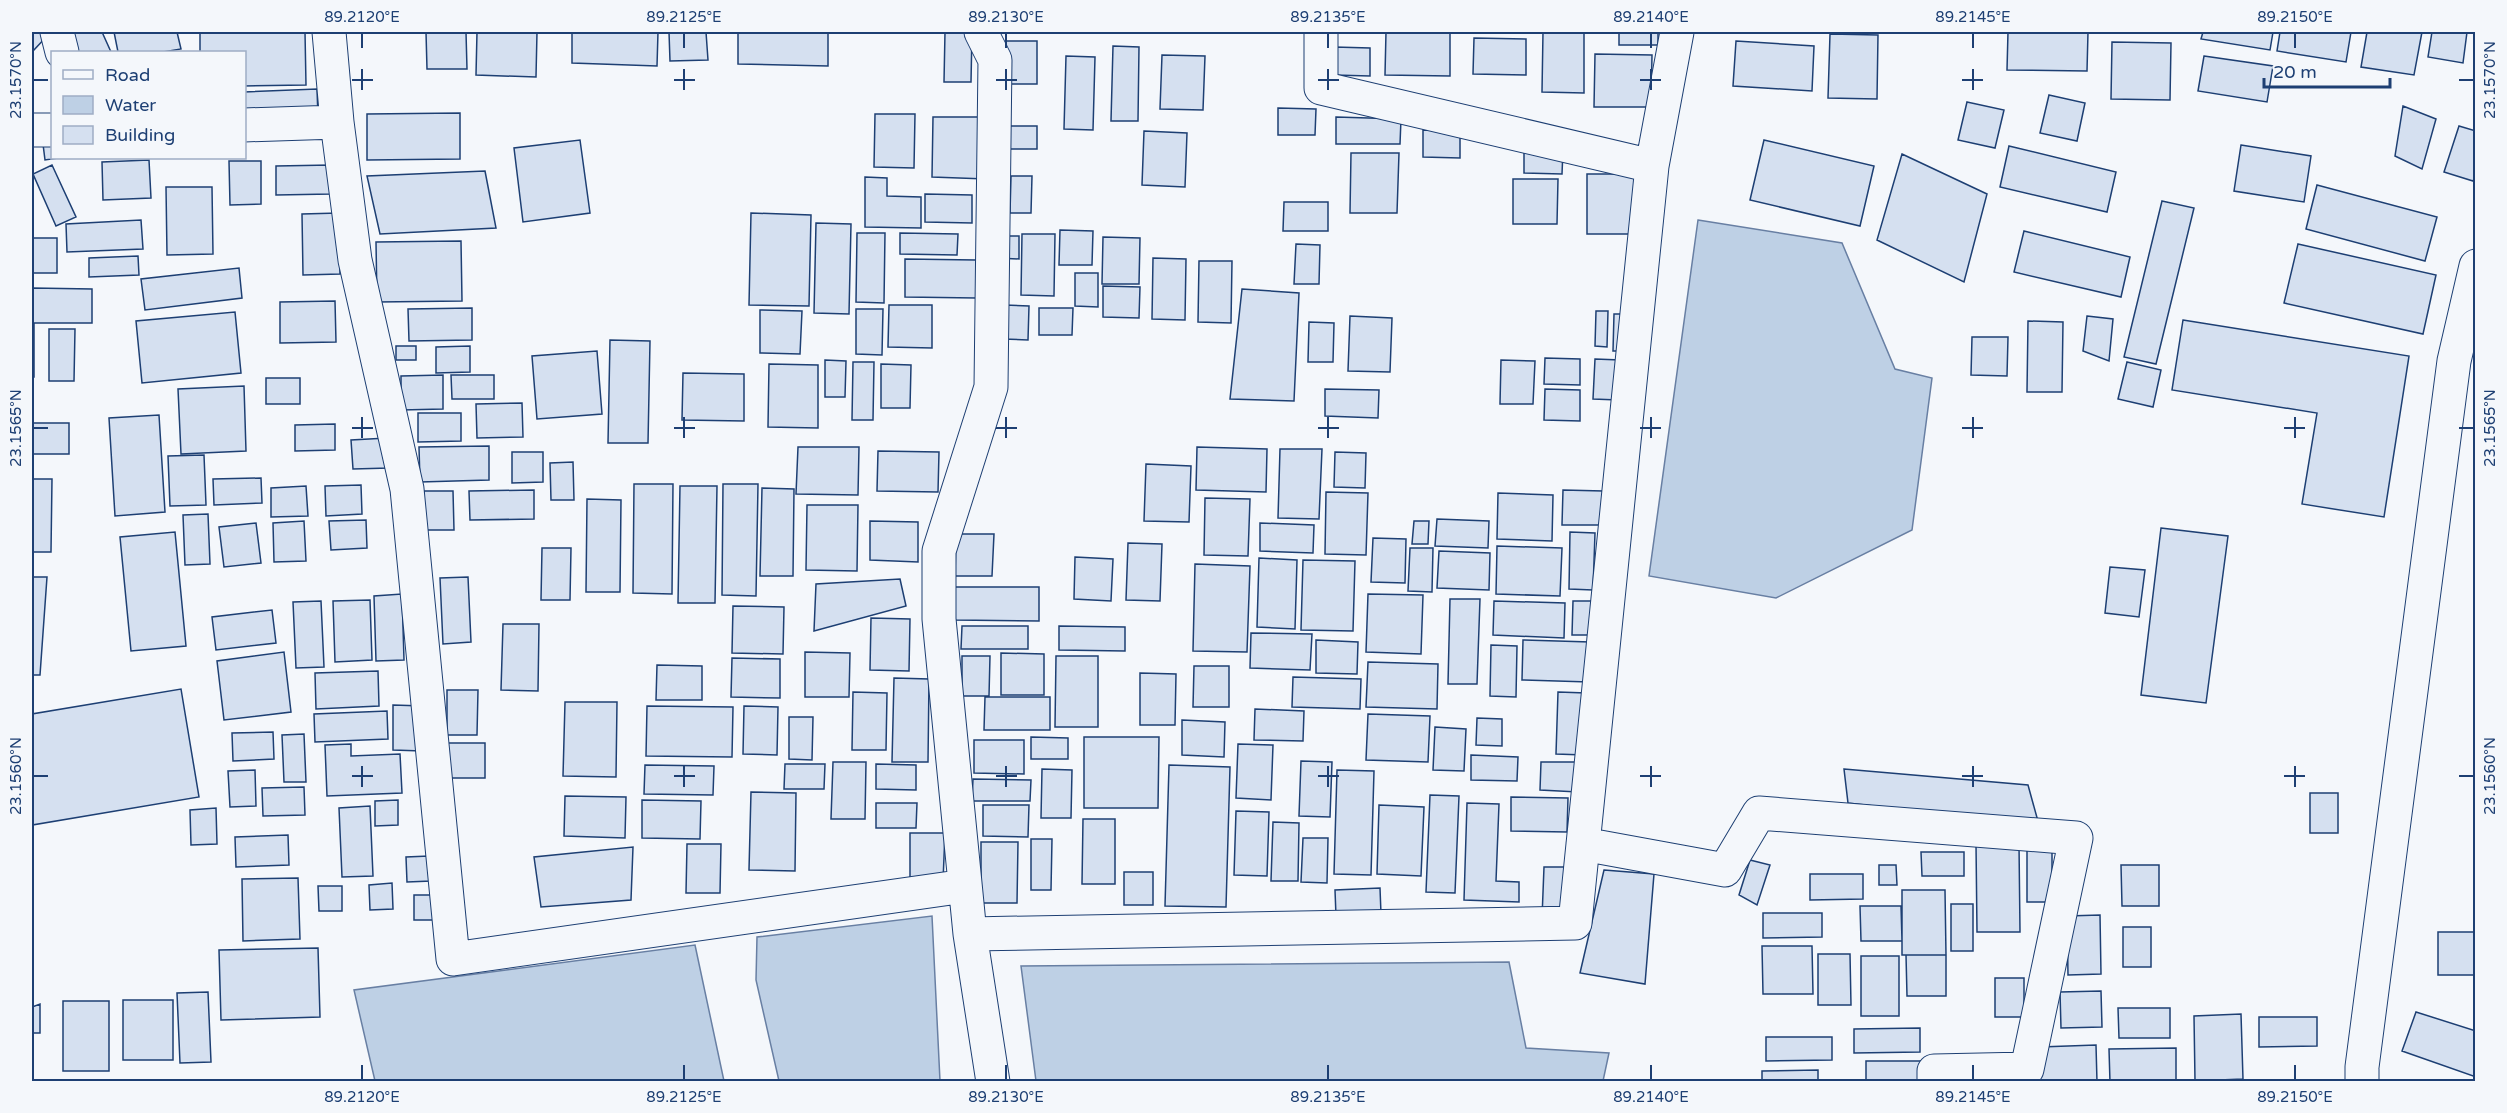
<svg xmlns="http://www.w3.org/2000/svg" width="2507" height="1113" font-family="'Varela Round',sans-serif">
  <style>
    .water { fill: #bed0e5; stroke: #687fa3; stroke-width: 1.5 }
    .building { fill: #d5e0f0; stroke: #1d3f73; stroke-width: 1.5 }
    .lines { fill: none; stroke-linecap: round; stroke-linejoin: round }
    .street-casing { stroke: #1d3f73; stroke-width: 35 }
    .street { stroke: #f4f7fb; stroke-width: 33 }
    .ticks { fill: none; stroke: #1d3f73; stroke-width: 2 }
    .neatline { fill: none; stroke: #1d3f73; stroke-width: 2 }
    .ticks-label { font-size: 15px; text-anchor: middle; fill: #1d3f73 }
  </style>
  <rect width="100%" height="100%" fill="#f4f7fb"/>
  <path class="water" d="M1698 220 1842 243 1895 369 1932 378 1912 530 1776 598 1649 576Z
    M932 916 940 1081H779L756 980 757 937Z
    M695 945 724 1081H375L354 990Z
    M1509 962 1526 1048 1609 1053 1603 1081H1036L1021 966Z"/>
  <path class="building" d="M32 32H46L49 34 32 52Z
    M66 32H102L111 52H76Z
    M114 32H177L181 49 163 52H118Z
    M200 32H305L306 85 244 86V52H200Z
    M426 32H466L467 69H427Z
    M477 32H537L536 77 476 75Z
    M572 32H658L657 66 572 63Z
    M669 32H706L708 60 670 61Z
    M738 32H828V66L738 64Z
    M945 32H972L971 82H944Z
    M1386 32H1450V76L1385 75Z
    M1543 32 1584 33V93L1542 92Z
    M1619 32H1658V45H1619Z
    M2008 32H2088L2087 71 2007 70Z
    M2203 32H2273L2270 50 2201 39Z
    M2280 32H2351L2346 62 2277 51Z
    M2367 32H2422L2414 75 2361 67Z
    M2432 32H2467L2463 63 2428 57Z
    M1830 34 1878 35 1877 99 1828 98Z
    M1474 38 1526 39V75L1473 74Z
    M1006 41H1037V84H1005Z
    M1736 41 1814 46 1812 91 1733 86Z
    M2112 42 2171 43 2170 100 2111 99Z
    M1113 46 1139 47 1138 121H1111Z
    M1334 47 1370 48V76L1334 75Z
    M1595 54 1652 55 1651 107H1594Z
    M1162 55 1205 56 1203 110 1160 109Z
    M1066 56 1095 57 1093 130 1064 129Z
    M2204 56 2273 66 2267 102 2198 91Z
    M317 89 318 117 244 119V92Z
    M2049 95 2085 103 2077 141 2040 133Z
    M1967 102 2004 110 1995 148 1958 140Z
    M2403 106 2436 119 2422 169 2395 156Z
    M1278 108 1316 109 1315 135H1278Z
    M460 113V159L367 160V114Z
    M875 114H915L914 168 874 167Z
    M933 117H987L986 179 932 177Z
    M1336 117 1401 119 1400 144H1336Z
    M1005 126H1037V149H1005Z
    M2459 126 2476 131V174L2473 181 2444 172Z
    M1423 130 1460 131V158L1423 157Z
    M1144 131 1187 133 1185 187 1142 185Z
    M580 140 590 213 523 222 514 148Z
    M1764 140 1874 166 1860 226 1750 200Z
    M52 142V158H58L45 160 43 144Z
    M2241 145 2311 156 2304 202 2234 191Z
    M2009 146 2116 172 2107 212 2000 187Z
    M1524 149 1563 150 1562 174 1524 173Z
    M1351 153H1399L1397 213H1350Z
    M1902 154 1987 194 1964 282 1877 240Z
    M149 160 151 198 103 200 102 162Z
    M229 161H261V204L230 205Z
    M52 165 76 217 56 226 33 174Z
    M331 165V194L276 195V166Z
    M485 171 496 228 380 234 367 176Z
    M1587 174H1635L1634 234H1587Z
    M1011 176H1032L1031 213H1010Z
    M865 177 887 178V196L921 197V228L865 227Z
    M1513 179H1558L1557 224H1513Z
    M2317 185 2437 217 2425 261 2306 229Z
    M166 187H212L213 254 167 255Z
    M925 194 972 195V223L925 222Z
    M2162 201 2194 208 2156 364 2124 357Z
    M1284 202H1328V231H1283Z
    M339 213 340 274 303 275 302 214Z
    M751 213 811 215 809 306 749 305Z
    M141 220 143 249 67 252 66 224Z
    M816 223 851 224 849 314 814 313Z
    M1060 230 1093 231 1092 265H1059Z
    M2024 231 2130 257 2121 297 2014 272Z
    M857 233H885L884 303 856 302Z
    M900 233 958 234 957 255 900 254Z
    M1022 234H1055L1054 296 1021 295Z
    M998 236H1019V259L997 258Z
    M1103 237 1140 238 1139 284H1102Z
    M32 238H57V273H32Z
    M461 241 462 301 377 302 376 242Z
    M1296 244 1320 245 1319 284H1294Z
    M2298 244 2436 275 2423 334 2284 303Z
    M138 256 139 275 89 277V258Z
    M1153 258 1186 259 1185 320 1152 319Z
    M905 259 976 260V298L905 297Z
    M1199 261H1232L1231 323 1198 322Z
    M239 268 242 298 145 310 141 279Z
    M1075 273H1098V307L1075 306Z
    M1103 286 1140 287 1139 318 1103 317Z
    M32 288 92 289V323H34V377H32Z
    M1242 289 1299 293 1294 401 1230 399Z
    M335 301 336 342 280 343V302Z
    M889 305H932V348L888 347Z
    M1004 305 1029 306 1028 340 1003 339Z
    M472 308V340L409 341 408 309Z
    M1039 308H1073L1072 335H1039Z
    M856 309H883L882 355 856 354Z
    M760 310 802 311 800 354 760 353Z
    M1596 311H1608L1607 347 1595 346Z
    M235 312 241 373 142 383 136 321Z
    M1614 314H1627L1625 351H1613Z
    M1350 316 1392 318 1390 372 1348 371Z
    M2087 316 2113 319 2109 361 2083 351Z
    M2183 320 2409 356 2384 517 2302 504 2317 413 2172 390Z
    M2028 321 2063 322 2062 392H2027Z
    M1309 322 1334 323 1333 362H1308Z
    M49 329H75L74 381H49Z
    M1972 337H2008L2007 376 1971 375Z
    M610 340 650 341 648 443H608Z
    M396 346H416V360H396Z
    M470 346V372L436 373V347Z
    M597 351 602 414 537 419 532 356Z
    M1545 358 1580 359V385L1544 384Z
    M1595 359 1620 360 1618 400 1593 399Z
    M825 360 846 361 845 397H825Z
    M1501 360 1535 361 1533 404H1500Z
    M853 362H874L873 420H852Z
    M2127 362 2161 370 2153 407 2118 399Z
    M769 364 818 365V428L768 427Z
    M881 364 911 365 910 408H881Z
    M683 373 744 374V421L682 420Z
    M443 375V409L401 410V376Z
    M451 375H494V399H452Z
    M266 378H300V404H266Z
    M244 386 246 451 181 454 178 389Z
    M1325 389 1379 390 1378 418 1325 416Z
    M1545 389 1580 390V421L1544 420Z
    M522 403 523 437 477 438 476 404Z
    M418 413H461V441L418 442Z
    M159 415 165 512 115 516 109 418Z
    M32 423H69V454H32Z
    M335 424V450L295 451V425Z
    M387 438 389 468 353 469 351 440Z
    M489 446V480L420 482 419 447Z
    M798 447H859L858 495 796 494Z
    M1197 447 1267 449 1266 492 1196 490Z
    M1280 449H1322L1319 519 1278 518Z
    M878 451 939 452 938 492 877 491Z
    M512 452H543V482L512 483Z
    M1335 452 1366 453 1365 488 1334 487Z
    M204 455 206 505 170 506 168 456Z
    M573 462 574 500H551L550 463Z
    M1146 464 1191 466 1189 522 1144 521Z
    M261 478 262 503 214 505 213 479Z
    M32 479H52L51 552H32Z
    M634 484H673L672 594 633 593Z
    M723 484H758L756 596 722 595Z
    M361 485 362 514 326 516 325 486Z
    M306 486 308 516 271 517V488Z
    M680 486H717L715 603H678Z
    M762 488 794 489 793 576H760Z
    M534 490V519L470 520 469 491Z
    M1563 490 1603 491 1602 525H1562Z
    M424 491H453L454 530H424Z
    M1326 492 1368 493 1366 555 1325 554Z
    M1498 493 1553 495 1552 541 1497 539Z
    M1205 498 1250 499 1248 556 1204 555Z
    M587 499 621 500 620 592H586Z
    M807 505H858L857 571 806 570Z
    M208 514 210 564 185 565 183 515Z
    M1437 519 1489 521 1488 548 1435 546Z
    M366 520 367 548 331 550 329 521Z
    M304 521 306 561 274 562 273 523Z
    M870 521 918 522V562L870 560Z
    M1414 521H1429L1428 544H1412Z
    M256 523 261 563 224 567 219 527Z
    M1260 523 1314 525 1313 553 1260 551Z
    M2161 528 2228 536 2206 703 2141 695Z
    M175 532 186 646 131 651 120 537Z
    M1570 532 1595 533 1593 590 1569 589Z
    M956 534H994L992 576H955Z
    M1373 538 1406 539 1405 583 1371 582Z
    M1128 543 1162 544 1160 601 1126 600Z
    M1497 546 1562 548 1560 596 1496 594Z
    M542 548H571L570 600H541Z
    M1410 548H1433L1432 592 1408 591Z
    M1439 551 1490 553 1489 590 1437 588Z
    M1075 557 1113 559 1111 601 1074 599Z
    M1259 558 1297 560 1295 629 1257 627Z
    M1303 560 1355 561 1353 631 1301 630Z
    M1195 564 1250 566 1247 652 1193 651Z
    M2110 567 2145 570 2139 617 2105 613Z
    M32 577H47L40 675H32Z
    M468 577 471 642 443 644 440 578Z
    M900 579 906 606 814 631 816 584Z
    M954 587H1039V621L954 620Z
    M402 594 404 660 376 661 374 596Z
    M1368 594 1423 595 1421 654 1366 652Z
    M1450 599H1480L1477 684H1448Z
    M370 600 372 660 335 662 333 601Z
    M321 601 324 667 296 668 293 602Z
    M1494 601 1565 603 1564 638 1493 635Z
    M1573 601H1599L1598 635H1572Z
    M733 606 784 607 783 654 732 653Z
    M272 610 276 643 216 650 212 617Z
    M871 618 910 619 909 671 870 670Z
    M503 624H539L538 691 501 690Z
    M962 626H1028V649H961Z
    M1059 626 1125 627V651L1059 650Z
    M1251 633 1312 634 1310 670 1250 668Z
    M1316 640 1358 642 1357 674 1316 673Z
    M1523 640 1590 642 1589 682 1522 680Z
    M1491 645 1517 646 1516 697 1490 696Z
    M284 652 291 712 224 720 217 661Z
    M805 652 850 653 849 697H805Z
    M1001 653 1044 654V695H1001Z
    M962 656H990L989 696H962Z
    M1056 656H1098V727H1055Z
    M732 658 780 659V698L731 697Z
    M1368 662 1438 664 1437 709 1366 707Z
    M657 665 702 666V700H656Z
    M1194 666H1229V707H1193Z
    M378 671 379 706 316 709 315 673Z
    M1140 673 1176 674 1175 725H1140Z
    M1293 677 1361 679 1360 709 1292 707Z
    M894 678 929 679 928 762H892Z
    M181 689 199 797 32 825V714Z
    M447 690H478L477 735H447Z
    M853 692 887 693 886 750H852Z
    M1558 692 1586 693 1584 755 1556 754Z
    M985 697H1050V730H984Z
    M565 702H617L616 777 563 776Z
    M393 705 423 706 422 751 393 750Z
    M647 706 733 707 732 757 646 756Z
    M744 706 778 707 777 755 743 754Z
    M1255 709 1304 711 1303 741 1254 740Z
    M387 711 388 739 315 742 314 714Z
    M1368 714 1430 716 1428 762 1366 760Z
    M789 717H813L812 760 789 759Z
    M1477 718 1502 719V746L1476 745Z
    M1182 720 1225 722 1224 757 1182 755Z
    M1435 727 1466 729 1464 771 1433 770Z
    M273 732 274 759 233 761 232 733Z
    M304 734 306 782H284L282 735Z
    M1031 737 1068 738V759H1031Z
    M1084 737H1159L1158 808H1084Z
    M974 740H1024V774L974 773Z
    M446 743H485V778H445Z
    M351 744V756L400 754 402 793 327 796 325 745Z
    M1238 744 1273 745 1271 800 1236 798Z
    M1471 755 1518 757 1517 781 1471 780Z
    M1301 761 1332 762 1330 817 1299 816Z
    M833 762H866L865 819H831Z
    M1541 762H1578V792L1540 790Z
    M785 764H825L824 789H784Z
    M876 764 916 765V790L876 789Z
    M645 765 714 766 713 795 644 794Z
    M1169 765 1230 767 1226 907 1165 906Z
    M1042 769 1072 770 1071 818H1041Z
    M1844 769 2028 785 2039 825 1848 803Z
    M255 770 256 806 230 807 228 771Z
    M1337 770 1374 771 1371 875 1334 874Z
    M973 779 1031 780 1030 801H972Z
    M304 787 305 815 263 816 262 788Z
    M751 792 796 793 795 871 749 870Z
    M2310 793H2338V833H2310Z
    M1430 795 1459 796 1455 893 1426 892Z
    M565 796 626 797 625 838 564 836Z
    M1511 797 1568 798 1567 832 1511 831Z
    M398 800V825L375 826V801Z
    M642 800 701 801 700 839 642 838Z
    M876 803H917L916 828H876Z
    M1467 803 1499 804 1496 881 1519 882V902L1464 900Z
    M983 805H1029L1028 837 983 836Z
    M1379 805 1424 807 1421 876 1377 874Z
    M370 806 373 876 342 877 339 808Z
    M216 808 217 844 191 845 190 810Z
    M1236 811 1269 812 1267 876 1234 875Z
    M1083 819H1115V884H1082Z
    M1273 822 1299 823 1298 881H1271Z
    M910 833H945L943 881H910Z
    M288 835 289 865 236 867 235 837Z
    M1303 838H1328L1327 883 1301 882Z
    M1031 839H1052L1051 890H1031Z
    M981 842H1018L1017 903H981Z
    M687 844H721L720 893H686Z
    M1976 844H2019L2020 932H1977Z
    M633 847 631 900 541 907 534 857Z
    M2027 850H2052V902H2027Z
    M1921 852H1964V876H1922Z
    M429 856 431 881 407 882 406 857Z
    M1750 860 1770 865 1757 905 1739 895Z
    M1879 865H1896L1897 885H1879Z
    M2121 865H2159V906H2122Z
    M1544 867H1569L1568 918H1542Z
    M1604 870 1654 874 1645 984 1580 973Z
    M1124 872H1153V905H1124Z
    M1810 874H1863V899L1810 900Z
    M298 878 300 939 243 941 242 879Z
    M392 883 393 909 370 910 369 885Z
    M318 886H342V911H319Z
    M1380 888 1381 914 1336 916 1335 890Z
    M1902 890H1945L1946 955H1902Z
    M414 895H437L438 920H414Z
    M1951 904H1973V951H1951Z
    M1860 906H1901L1902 941H1861Z
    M1763 913H1822V937L1763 938Z
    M2100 915 2101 974 2068 975 2067 916Z
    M2123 927H2151V967H2123Z
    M2438 932H2476V975H2438Z
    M1762 946H1812L1813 994H1763Z
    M318 948 320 1017 221 1020 219 950Z
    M1818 954H1850L1851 1005H1818Z
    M1906 955H1946V996H1907Z
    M1861 956H1899V1016H1861Z
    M1995 978H2024V1017H1995Z
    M2101 991 2102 1027 2061 1028 2060 992Z
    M208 992 211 1062 180 1063 177 993Z
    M123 1000H173V1060H123Z
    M63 1001H109V1071H63Z
    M40 1004V1033H32V1007Z
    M2118 1008H2170V1038H2119Z
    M2416 1012 2476 1031V1077L2402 1051Z
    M2241 1014 2243 1079 2195 1081 2194 1016Z
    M2259 1017H2317V1046L2259 1047Z
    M1920 1028V1052L1854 1053V1029Z
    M1766 1037H1832V1060L1766 1061Z
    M2096 1045 2097 1082H2040V1047Z
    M2176 1048V1082H2110L2109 1049Z
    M1866 1061H1922V1082H1866Z
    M1818 1070V1082H1762V1071Z"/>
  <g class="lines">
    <g class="street-casing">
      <path id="street" d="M57 32 62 52
        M329 32 337 122 355 260 407 489 453 959 965 886
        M981 32 995 60 991 387 939 551V619L970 934 1575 923 1652 166 1321 88V32
        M244 125 337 122
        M32 130H52
        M1652 166 1677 32
        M1583 844 1725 870 1759 813 2076 838 2027 1069 1934 1071V1082
        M970 934 993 1082
        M2362 1082V1067L2454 361 2476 266"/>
    </g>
    <use href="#street" class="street"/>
  </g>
  <path class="ticks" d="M362 33V48M684 33V48M1006 33V48M1328 33V48M1651 33V48M1973 33V48M2295 33V48M362 69V90M684 69V90M1006 69V90M1328 69V90M1651 69V90M1973 69V90M33 80H48M352 80H373M674 80H695M996 80H1017M1318 80H1339M1640 80H1661M1962 80H1983M2459 80H2474M362 417V438M684 417V438M1006 417V438M1328 417V438M1651 417V438M1973 417V438M2295 417V438M33 428H48M352 428H373M674 428H695M996 428H1017M1318 428H1339M1640 428H1661M1962 428H1983M2284 428H2305M2459 428H2474M362 766V787M684 766V787M1006 766V787M1328 766V787M1651 766V787M1973 766V787M2295 766V787M33 776H48M352 776H373M674 776H695M996 776H1017M1318 776H1339M1640 776H1661M1962 776H1983M2284 776H2305M2459 776H2474M362 1065V1080M684 1065V1080M1006 1065V1080M1328 1065V1080M1651 1065V1080M1973 1065V1080M2295 1065V1080"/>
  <rect width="2507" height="1113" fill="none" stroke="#f4f7fb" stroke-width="66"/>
  <rect x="51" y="51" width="195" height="108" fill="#f4f7fb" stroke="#9eadc5" stroke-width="1.5"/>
  <rect x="63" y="70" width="30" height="9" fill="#f4f7fb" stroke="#9eadc5" stroke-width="1.5"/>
  <text x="105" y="81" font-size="18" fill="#1d3f73">Road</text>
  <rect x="63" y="96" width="30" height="18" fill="#bed0e5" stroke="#9eadc5" stroke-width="1.5"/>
  <text x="105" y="111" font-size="18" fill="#1d3f73">Water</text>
  <rect x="63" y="126" width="30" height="18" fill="#d5e0f0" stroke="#9eadc5" stroke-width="1.5"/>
  <text x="105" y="141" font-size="18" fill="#1d3f73">Building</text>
  <path d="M2264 78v9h126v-9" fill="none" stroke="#1d3f73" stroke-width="3"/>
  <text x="2273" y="78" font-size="18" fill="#1d3f73" stroke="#f4f7fb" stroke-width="4.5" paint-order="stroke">20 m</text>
  <rect x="33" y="33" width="2441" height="1047" class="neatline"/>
  <g class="ticks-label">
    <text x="362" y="22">89.2120°E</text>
    <text x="684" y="22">89.2125°E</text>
    <text x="1006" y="22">89.2130°E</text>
    <text x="1328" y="22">89.2135°E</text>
    <text x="1651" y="22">89.2140°E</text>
    <text x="1973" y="22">89.2145°E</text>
    <text x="2295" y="22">89.2150°E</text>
    <text transform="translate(16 80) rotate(-90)" y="5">23.1570°N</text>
    <text transform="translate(2490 80) rotate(-90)" y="5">23.1570°N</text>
    <text transform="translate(16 428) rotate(-90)" y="5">23.1565°N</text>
    <text transform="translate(2490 428) rotate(-90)" y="5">23.1565°N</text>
    <text transform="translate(16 776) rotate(-90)" y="5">23.1560°N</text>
    <text transform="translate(2490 776) rotate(-90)" y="5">23.1560°N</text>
    <text x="362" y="1102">89.2120°E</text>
    <text x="684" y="1102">89.2125°E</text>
    <text x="1006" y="1102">89.2130°E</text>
    <text x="1328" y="1102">89.2135°E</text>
    <text x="1651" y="1102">89.2140°E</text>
    <text x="1973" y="1102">89.2145°E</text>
    <text x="2295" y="1102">89.2150°E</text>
  </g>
</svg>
